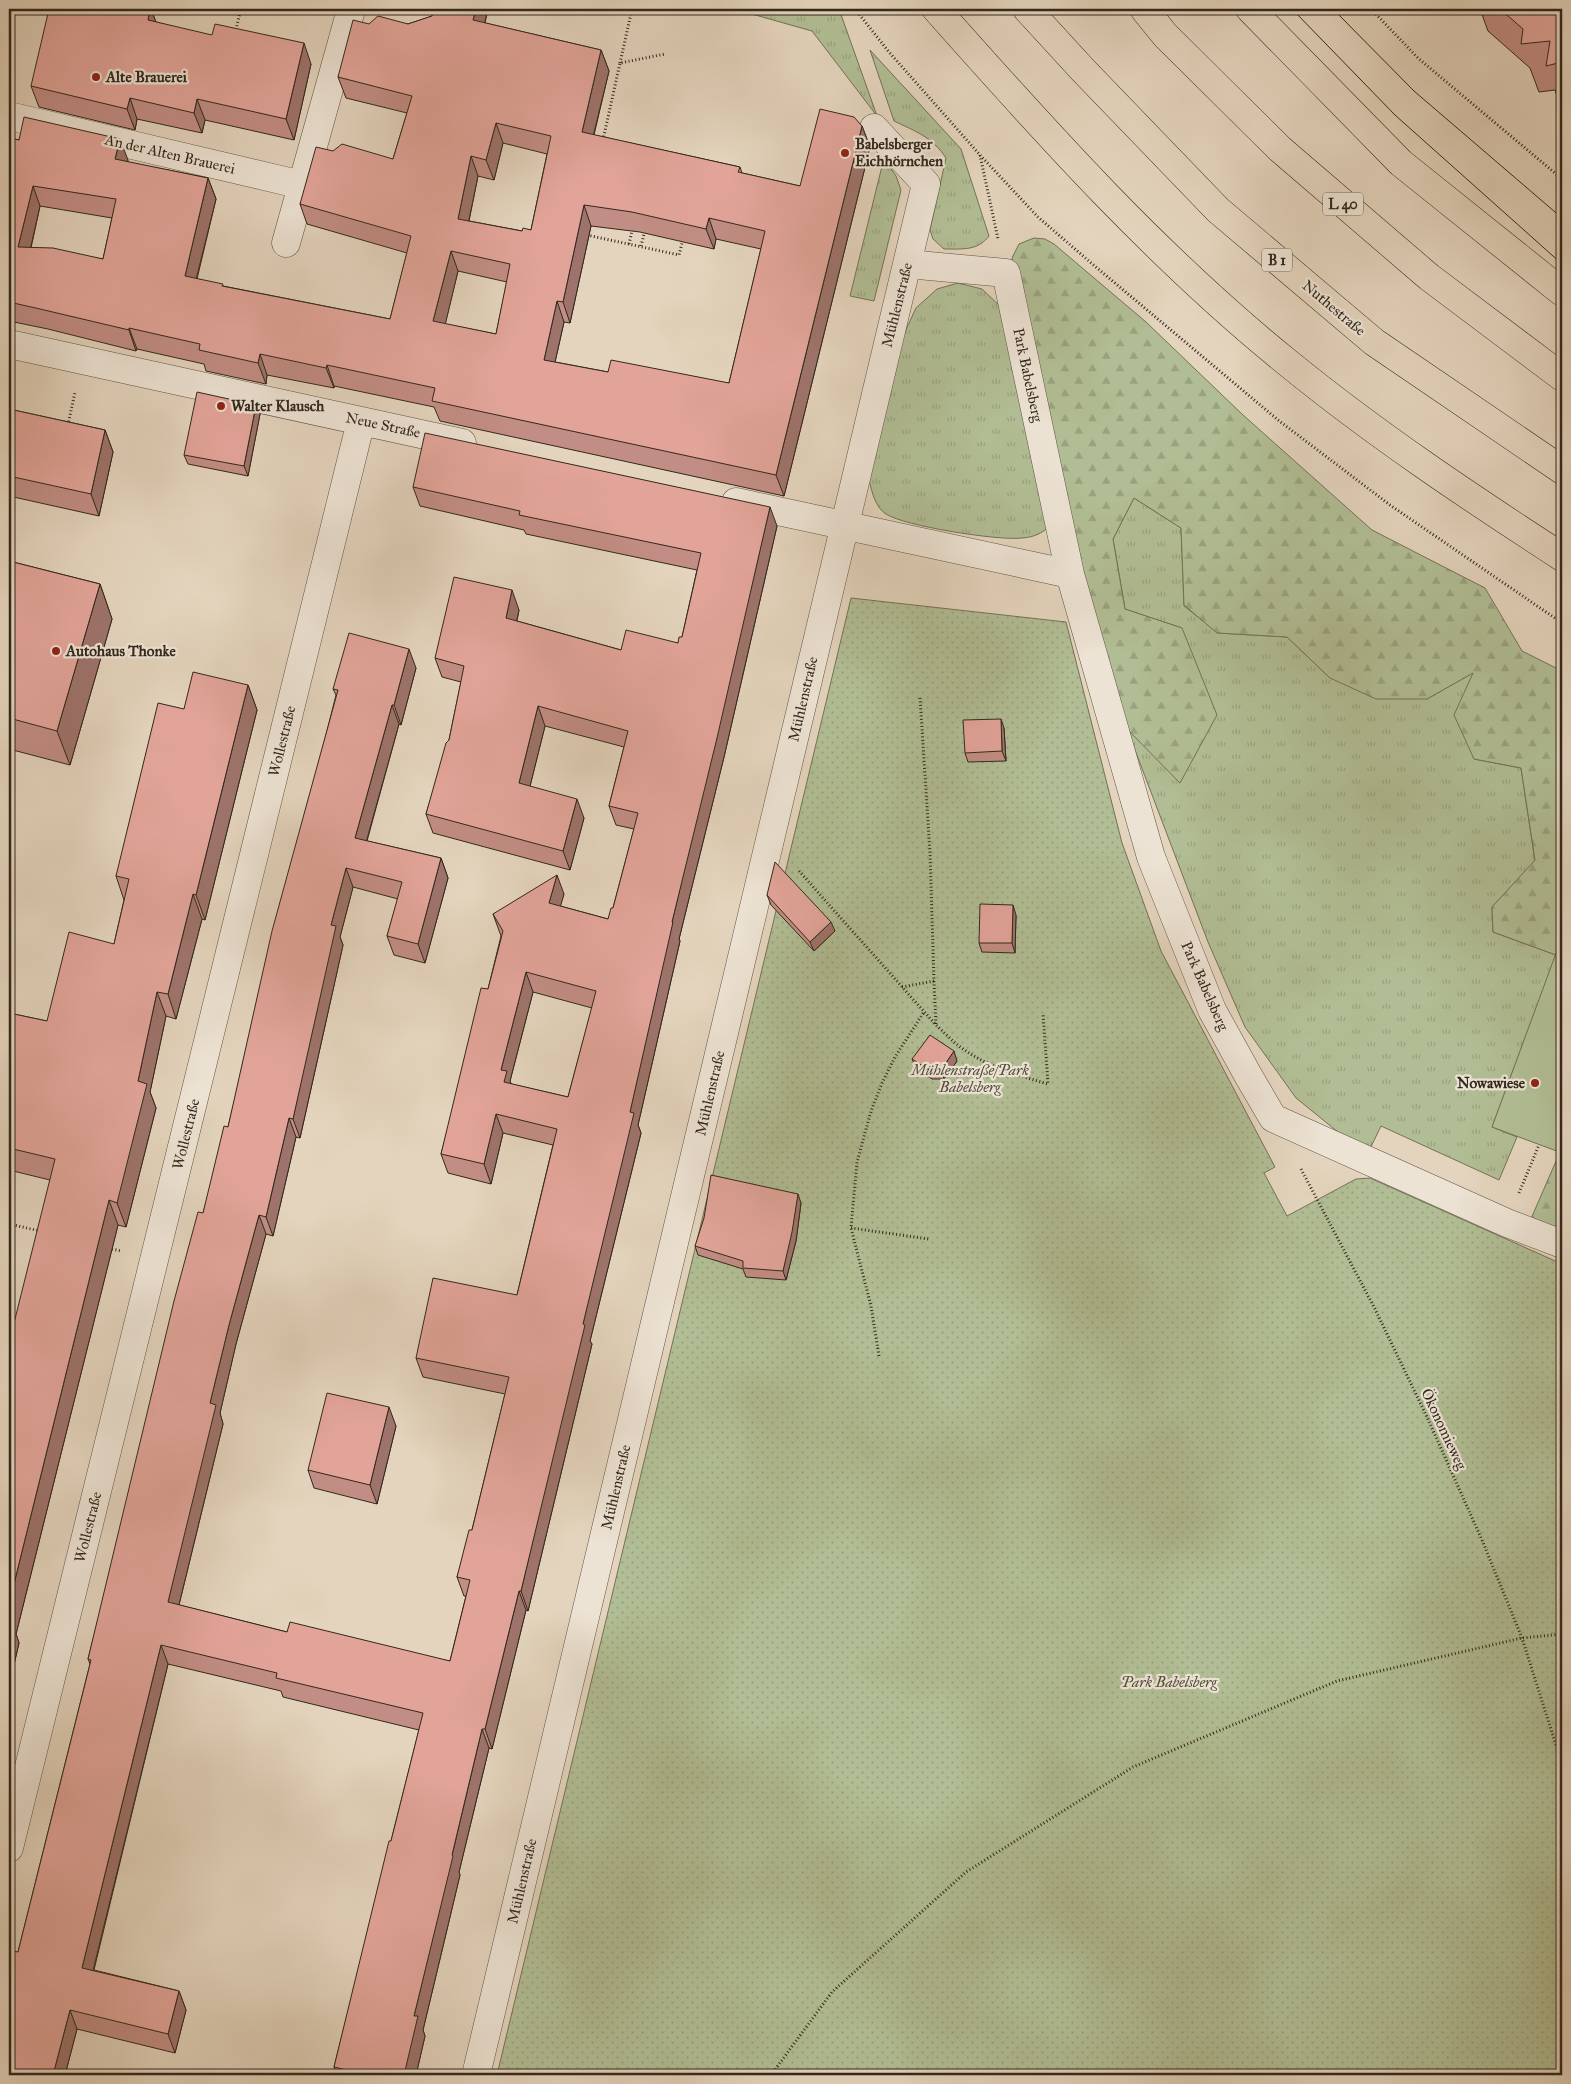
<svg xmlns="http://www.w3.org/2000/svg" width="1571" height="2084" font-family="'IM FELL Great Primer',serif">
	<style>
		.grass { fill: url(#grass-tufts); stroke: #727258 }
		.forest { fill: url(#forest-firs); stroke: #727258 }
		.park { fill: url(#park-dots); stroke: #727258 }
		.pitch { fill: #b1bd94; stroke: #727258 }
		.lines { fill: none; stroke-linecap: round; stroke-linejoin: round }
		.minor-casing { stroke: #5e5345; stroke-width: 29 }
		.highway-casing { stroke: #32281d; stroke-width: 29 }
		.path { stroke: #32281d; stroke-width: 3; stroke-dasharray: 1 2.5; stroke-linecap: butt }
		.minor { stroke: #ede3d4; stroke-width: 28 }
		.highway { stroke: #e4d4bd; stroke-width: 28 }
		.tram { stroke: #32281d; stroke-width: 1 }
		.wall { fill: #c28d84; stroke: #32281d; fill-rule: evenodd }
		.shaded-wall { fill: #9e736b; stroke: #32281d }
		.building { fill: #e2a499; stroke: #32281d; fill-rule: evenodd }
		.poi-dot { fill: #8f2418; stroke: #ede3d4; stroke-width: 2 }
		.labels { text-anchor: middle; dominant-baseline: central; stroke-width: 4.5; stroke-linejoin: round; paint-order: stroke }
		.shield { fill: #ede3d4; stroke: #6a6054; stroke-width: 1 }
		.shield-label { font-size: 14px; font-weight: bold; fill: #32281d }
		.poi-label { font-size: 15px; font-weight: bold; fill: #32281d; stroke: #ede3d4; text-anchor: start }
		.street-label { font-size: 15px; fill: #32281d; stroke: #ede3d4 }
		.park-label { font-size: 15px; font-style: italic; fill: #524d3b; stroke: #ede3d4 }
	</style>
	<defs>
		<pattern id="grass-tufts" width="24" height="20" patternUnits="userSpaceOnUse" patternTransform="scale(1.25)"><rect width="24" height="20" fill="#b1bd94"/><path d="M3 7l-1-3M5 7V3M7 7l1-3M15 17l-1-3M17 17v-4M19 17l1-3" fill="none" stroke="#99a27f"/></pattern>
		<pattern id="forest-firs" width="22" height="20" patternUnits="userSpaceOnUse" patternTransform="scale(1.25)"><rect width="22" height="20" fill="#b1bd94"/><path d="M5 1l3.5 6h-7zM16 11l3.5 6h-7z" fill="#99a27f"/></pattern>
		<pattern id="park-dots" width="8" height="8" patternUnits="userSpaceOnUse" patternTransform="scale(1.25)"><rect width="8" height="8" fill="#b1bd94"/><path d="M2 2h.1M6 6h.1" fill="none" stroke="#99a27f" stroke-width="1.8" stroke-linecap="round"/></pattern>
	</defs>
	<rect width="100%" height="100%" fill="#e4d4bd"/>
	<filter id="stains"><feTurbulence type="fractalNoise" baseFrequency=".004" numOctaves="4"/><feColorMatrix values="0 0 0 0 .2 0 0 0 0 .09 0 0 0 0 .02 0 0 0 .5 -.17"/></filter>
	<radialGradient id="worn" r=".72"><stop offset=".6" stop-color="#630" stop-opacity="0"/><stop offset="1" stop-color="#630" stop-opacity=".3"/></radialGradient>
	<path class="grass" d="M 734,9 L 839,9 L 877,116 L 812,31 Z
		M 870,50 L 961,149 L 989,236 C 978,251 962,249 944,249 L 933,239 L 930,230 L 946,158 C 932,137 917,132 894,121 Z
		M 884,158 L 896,176 L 901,190 L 874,301 L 850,296 Z
		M 958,283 L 982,289 L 1002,308 L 1050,526 C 1041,534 1034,537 1022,538 C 999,541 904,526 886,514 C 875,507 872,492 869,480 L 903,336 L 916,308 L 937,289 Z
		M 1134,498 L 1181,528 L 1184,606 L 1218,633 L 1287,637 L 1330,678 L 1427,699 L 1474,672 L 1474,759 L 1521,768 L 1535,861 L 1492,907 L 1493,932 L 1556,955 L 1492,1127 L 1517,1137 L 1499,1180 L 1381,1126 L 1368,1153 L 1354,1145 L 1296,1098 L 1245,1027 L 1208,942 L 1127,729 L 1182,628 L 1125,609 L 1113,539 Z"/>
	<path class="forest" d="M 1034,238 L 1045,239 L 1054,244 L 1146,322 L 1243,415 L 1372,530 L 1485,588 L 1522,651 L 1562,671 L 1562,937 L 1556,955 L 1493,932 L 1492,907 L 1535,860 L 1521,768 L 1474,759 L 1454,715 L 1473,673 L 1427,699 L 1376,699 L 1330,678 L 1287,637 L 1217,633 L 1184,605 L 1181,528 L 1134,498 L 1113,539 L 1125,609 L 1182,628 L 1217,715 L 1180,783 L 1127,729 L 1075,543 L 1012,258 L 1019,244 Z
		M 1560,1152 L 1562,1153 L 1562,1233 L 1530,1221 Z"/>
	<path class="park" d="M 851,598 L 1066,622 L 1122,843 L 1161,951 L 1275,1167 L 1264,1173 L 1287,1216 L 1356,1179 L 1370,1178 L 1562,1264 L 1562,2075 L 497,2075 Z"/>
	<path class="pitch" d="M 1562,937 L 1562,1153 L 1492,1127 Z"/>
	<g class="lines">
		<defs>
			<path id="minor" d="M 9,116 L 302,185
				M 286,243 L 351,10 L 347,9
				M 907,264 L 1006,273 L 1070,574 L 1151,857 L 1212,1010 L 1249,1077 L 1273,1118 L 1507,1223 L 1562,1244
				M 9,344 L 462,443
				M 736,502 L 1070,574
				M 9,1848 L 361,421
				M 476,2075 L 926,184 L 874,128"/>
			<path id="highway" d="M 936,9 C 1046,133 1158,258 1288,363 C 1375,434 1468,496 1562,557
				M 1027,9 L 1083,70 L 1218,210 L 1374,342 L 1562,470
				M 1144,9 L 1165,35 L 1280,149 L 1429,277 L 1562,377
				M 1250,9 L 1401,163 L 1562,292"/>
		</defs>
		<use href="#minor" class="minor-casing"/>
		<use href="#highway" class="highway-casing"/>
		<path class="path" d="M 855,9 L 889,52 L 980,155 L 1038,217 L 1090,262 L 1278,420 L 1390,505 L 1562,623
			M 1371,9 L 1418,58 L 1562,179
			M 235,33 L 241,9
			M 620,63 L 632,9
			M 603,140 L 620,63 L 665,54
			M 980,155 L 998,239
			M 587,235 L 679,255 L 682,243
			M 629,244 L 632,231
			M 641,246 L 644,234
			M 68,425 L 75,392
			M 799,871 L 936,1025 C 944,1032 951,1040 959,1046 C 985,1066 1017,1075 1048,1084 L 1043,1013
			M 934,981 L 936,1025
			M 902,987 L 934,981 L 930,853 L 920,697
			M 1301,1169 L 1374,1307 L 1427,1417 L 1482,1540 L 1522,1638 L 1562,1764
			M 1519,1193 L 1539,1145
			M 9,1224 L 40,1231
			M 851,1228 L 929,1239
			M 112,1249 L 121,1251
			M 879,1356 L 871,1306 L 851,1228 L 857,1162 L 871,1111 L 882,1083 L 895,1057 L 924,1012
			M 771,2075 L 832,1992 L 966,1872 L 1133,1767 L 1337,1681 L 1522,1638 L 1562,1634"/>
		<use href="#minor" class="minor"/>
		<use href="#highway" class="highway"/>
		<path class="tram" d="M 1292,9 L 1395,115 L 1562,264
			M 1333,9 L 1414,91 L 1562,218"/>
	</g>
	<path class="wall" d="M 151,9 L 156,22 L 311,64 L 294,140 L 205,120 L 202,133 L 137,119 L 135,130 L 39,107 L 31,86 Z
		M 434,9 L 488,9 L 485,23 L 601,50 L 609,71 L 594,135 L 740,167 L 742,173 L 800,186 L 862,126 L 870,147 L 784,496 L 440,421 L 434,407 L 334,386 L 334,388 L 267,375 L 266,384 L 206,371 L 204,364 L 137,349 L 136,351 L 48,329 L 9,321 L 9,138 L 128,160 L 127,162 L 208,178 L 216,199 L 197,279 L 223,286 L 390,319 L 407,253 L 307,224 L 300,204 L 333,151 L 393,159 L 407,113 L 346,98 L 338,77 L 369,24 L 408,24 L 432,16 ZM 503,143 L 547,154 L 531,230 L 522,231 L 469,221 L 478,176 L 494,180 ZM 40,206 L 112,218 L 103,259 L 31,248 ZM 591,226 L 640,232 L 714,249 L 716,239 L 761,249 L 729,383 L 608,372 L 555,362 L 564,322 L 570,323 ZM 458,271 L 507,282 L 496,334 L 445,324 Z
		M 1480,9 L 1562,9 L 1562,111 L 1555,90 L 1539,92 L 1530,68 L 1488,31 Z
		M 256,405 L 260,414 L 248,476 L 188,464 L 184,455 Z
		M 9,409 L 105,430 L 113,452 L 99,516 L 9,496 Z
		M 413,487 L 777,526 L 724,757 L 679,939 L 680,941 L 638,1125 L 641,1133 L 590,1341 L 592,1344 L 528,1611 L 526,1610 L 492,1749 L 489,1748 L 459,1872 L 460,1875 L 423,2030 L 425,2036 L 416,2075 L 337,2075 L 334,2067 L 419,1730 L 283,1697 L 281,1691 L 168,1664 L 94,1970 L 179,1991 L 186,2010 L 175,2053 L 77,2029 L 65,2075 L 9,2075 L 18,1952 L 90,1664 L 88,1659 L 203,1213 L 228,1127 L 336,695 L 333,689 L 416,668 L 401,725 L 399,724 L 367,841 L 441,858 L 448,878 L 425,963 L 394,955 L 387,936 L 398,899 L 353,887 L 340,937 L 343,945 L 300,1138 L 296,1137 L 273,1236 L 266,1234 L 236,1344 L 220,1413 L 223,1424 L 179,1605 L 287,1632 L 450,1661 L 466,1596 L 464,1596 L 457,1577 L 472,1530 L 505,1394 L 423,1377 L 416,1358 L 517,1295 L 553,1145 L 503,1133 L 491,1184 L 448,1173 L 441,1154 L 488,989 L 501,936 L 493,914 L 564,894 L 560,906 L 608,919 L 613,908 L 634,829 L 616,825 L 609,806 L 624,747 L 545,726 L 530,786 L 584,818 L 570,870 L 433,833 L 426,814 L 449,740 L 461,682 L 442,677 L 435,658 L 519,610 L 517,621 L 621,650 L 678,643 L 682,637 L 697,570 L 526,534 L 524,530 L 420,506 ZM 533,992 L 592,1008 L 568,1097 L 511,1084 L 510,1081 Z
		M 9,561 L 100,584 L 112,619 L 70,765 L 9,749 Z
		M 248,685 L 257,710 L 205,920 L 202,919 L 176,1019 L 166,1016 L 150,1092 L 156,1108 L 126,1227 L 118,1225 L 16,1634 L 19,1643 L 9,1686 L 50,1180 L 9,1170 L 9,1013 L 47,1021 L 114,944 L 124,900 L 116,876 L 184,709 Z
		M 1004,728 L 1006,761 L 968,762 L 965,753 Z
		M 767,895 L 835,931 L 814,951 L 771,905 Z
		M 1016,915 L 1015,953 L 982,952 L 979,943 Z
		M 912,1059 L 957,1061 L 944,1079 L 932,1079 L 916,1068 Z
		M 801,1203 L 796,1241 L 786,1280 L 746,1277 L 743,1269 L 698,1255 L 695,1246 Z
		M 396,1426 L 377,1504 L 314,1488 L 308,1470 Z"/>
	<path class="shaded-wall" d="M 150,9 L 151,9 L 158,28 L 148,20 Z
		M 476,9 L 488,9 L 480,41 L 473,20 Z
		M 304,43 L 311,64 L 294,140 L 286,119 Z
		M 601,50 L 609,71 L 589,153 L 582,132 Z
		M 130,98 L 137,119 L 135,130 L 127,109 Z
		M 197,99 L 205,120 L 202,133 L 194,113 Z
		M 496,123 L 503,143 L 494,180 L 486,160 Z
		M 862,126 L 870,147 L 784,496 L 776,475 Z
		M 120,139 L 128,160 L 123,180 L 115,159 Z
		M 471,156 L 478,176 L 465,239 L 458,219 Z
		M 208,178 L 216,199 L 192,296 L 185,276 Z
		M 33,186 L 40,206 L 26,268 L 18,247 Z
		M 584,205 L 591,226 L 570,323 L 563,302 Z
		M 709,218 L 716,239 L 714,249 L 706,229 Z
		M 451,251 L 458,271 L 441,342 L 433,321 Z
		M 557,301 L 564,322 L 551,380 L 544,360 Z
		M 129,328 L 137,349 L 136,351 L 129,330 Z
		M 260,354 L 267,375 L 266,384 L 258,363 Z
		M 327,365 L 334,386 L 334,388 L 326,368 Z
		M 256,405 L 260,414 L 248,476 L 244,466 Z
		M 105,430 L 113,452 L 99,516 L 91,494 Z
		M 770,507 L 777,526 L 724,757 L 679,939 L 680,941 L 638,1125 L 641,1133 L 590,1341 L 592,1344 L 528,1611 L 521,1591 L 583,1324 L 672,922 Z
		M 100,584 L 112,619 L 70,765 L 57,731 Z
		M 512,590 L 519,610 L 513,637 L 506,618 Z
		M 409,649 L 416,668 L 401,725 L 394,705 Z
		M 248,685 L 257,710 L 205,920 L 196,895 Z
		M 392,705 L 399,724 L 362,857 L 355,838 Z
		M 538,706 L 545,726 L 526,802 L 519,783 Z
		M 1001,719 L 1004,728 L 1006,761 L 1002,751 Z
		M 577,799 L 584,818 L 570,870 L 563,851 Z
		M 441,858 L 448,878 L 425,963 L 418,944 Z
		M 346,868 L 353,887 L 340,937 L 343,945 L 300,1138 L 293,1119 L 331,925 Z
		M 557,875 L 564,894 L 556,922 L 549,903 Z
		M 193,894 L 202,919 L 176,1019 L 168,994 Z
		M 1013,905 L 1016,915 L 1015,953 L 1012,943 Z
		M 831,922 L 835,931 L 814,951 L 810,942 Z
		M 526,972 L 533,992 L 510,1081 L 514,1090 L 504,1082 L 501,1070 Z
		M 157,992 L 166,1016 L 150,1092 L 156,1108 L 126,1227 L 117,1203 L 138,1081 Z
		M 954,1051 L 957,1061 L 944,1079 L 941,1070 Z
		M 496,1114 L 503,1133 L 491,1184 L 484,1164 Z
		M 289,1118 L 296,1137 L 273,1236 L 266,1217 Z
		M 798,1194 L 801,1203 L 796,1241 L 786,1280 L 783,1271 Z
		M 109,1200 L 118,1225 L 16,1634 L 19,1643 L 9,1686 L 9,1604 Z
		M 259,1215 L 266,1234 L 236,1344 L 220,1413 L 223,1424 L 175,1621 L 168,1602 L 210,1403 L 229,1325 Z
		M 389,1407 L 396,1426 L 377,1504 L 370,1485 Z
		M 519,1591 L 526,1610 L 492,1749 L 485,1729 Z
		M 161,1645 L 168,1664 L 89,1987 L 82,1968 Z
		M 482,1729 L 489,1748 L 459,1872 L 460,1875 L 423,2030 L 425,2036 L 416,2075 L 404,2075 L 414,2016 Z
		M 179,1991 L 186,2010 L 175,2053 L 168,2034 Z
		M 70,2010 L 77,2029 L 65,2075 L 53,2075 Z"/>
	<path class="building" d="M 49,9 L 150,9 L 148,20 L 212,35 L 215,24 L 304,43 L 286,119 L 197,99 L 194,113 L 130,98 L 127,109 L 31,86 Z
		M 434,9 L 476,9 L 473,20 L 601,50 L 582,132 L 740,167 L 738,172 L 800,186 L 820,109 L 854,117 L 862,126 L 776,475 L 432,401 L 435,388 L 327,365 L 326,368 L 260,354 L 258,363 L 199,350 L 200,344 L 129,328 L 129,330 L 40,309 L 9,302 L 9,138 L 19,140 L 24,117 L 120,139 L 115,159 L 208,178 L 185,276 L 223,284 L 222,286 L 390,319 L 411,236 L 300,204 L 316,147 L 333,151 L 342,144 L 393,159 L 412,96 L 338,77 L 353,20 L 369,24 L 378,16 L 408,24 L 432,16 ZM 496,123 L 551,136 L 531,230 L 523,228 L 522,231 L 458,219 L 471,156 L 486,160 ZM 33,186 L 116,199 L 103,259 L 53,248 L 18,247 ZM 584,205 L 632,212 L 706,229 L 709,218 L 765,231 L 729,383 L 611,360 L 608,372 L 544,360 L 557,301 L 563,302 ZM 451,251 L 510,264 L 496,334 L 433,321 Z
		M 1500,9 L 1562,9 L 1562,62 L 1546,66 L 1550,41 L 1521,44 L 1523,29 Z
		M 197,392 L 256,405 L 244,466 L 184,455 Z
		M 9,409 L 105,430 L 91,494 L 9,476 Z
		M 425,433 L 770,507 L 717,738 L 672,922 L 673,922 L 630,1112 L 634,1113 L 583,1324 L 585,1325 L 521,1591 L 519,1591 L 485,1729 L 482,1729 L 452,1855 L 453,1856 L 414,2016 L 418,2016 L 404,2075 L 359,2075 L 359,2073 L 334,2067 L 389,1841 L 391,1841 L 423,1713 L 276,1678 L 277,1673 L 161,1645 L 82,1968 L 179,1991 L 168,2034 L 70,2010 L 53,2075 L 9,2075 L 9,1970 L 13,1951 L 18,1952 L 91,1660 L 88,1659 L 174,1301 L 198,1212 L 203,1213 L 224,1126 L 228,1127 L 272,931 L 338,690 L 333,689 L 349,633 L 409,649 L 394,705 L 392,705 L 355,838 L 441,858 L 418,944 L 387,936 L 402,882 L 346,868 L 331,925 L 336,926 L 293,1119 L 289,1118 L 266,1217 L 259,1215 L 229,1325 L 210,1403 L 216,1405 L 168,1602 L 287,1632 L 290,1622 L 450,1661 L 470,1580 L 457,1577 L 469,1530 L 472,1530 L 509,1377 L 416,1358 L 433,1278 L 517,1295 L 557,1129 L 496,1114 L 484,1164 L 441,1154 L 481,988 L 488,989 L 503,931 L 493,914 L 557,875 L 549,903 L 608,919 L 611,908 L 613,908 L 638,813 L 609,806 L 628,731 L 538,706 L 519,783 L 577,799 L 563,851 L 426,814 L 446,743 L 449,740 L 464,666 L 435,658 L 454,577 L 512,590 L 506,618 L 621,650 L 626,630 L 678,643 L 679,637 L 682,637 L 701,553 L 519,515 L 520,511 L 413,487 ZM 526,972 L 596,991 L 568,1097 L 504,1082 L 507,1071 L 501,1070 Z
		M 9,561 L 100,584 L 57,731 L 9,718 Z
		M 193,672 L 248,685 L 196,895 L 193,894 L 168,994 L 157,992 L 138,1081 L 147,1084 L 117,1203 L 109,1200 L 9,1604 L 9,1343 L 55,1159 L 9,1148 L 9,1013 L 47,1021 L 69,932 L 114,944 L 129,879 L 116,876 L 158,703 L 184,709 Z
		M 1001,719 L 1002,751 L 965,753 L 963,720 Z
		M 775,862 L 831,922 L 810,942 L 767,895 Z
		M 980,904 L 1013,905 L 1012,943 L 979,943 Z
		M 930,1035 L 954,1051 L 941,1070 L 929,1070 L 912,1059 Z
		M 711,1175 L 798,1194 L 792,1232 L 783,1271 L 743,1268 L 743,1261 L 695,1246 L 704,1218 Z
		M 327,1393 L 389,1407 L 370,1485 L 308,1470 Z"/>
	<g class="poi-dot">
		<circle cx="96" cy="77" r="5"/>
		<circle cx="845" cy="153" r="5"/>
		<circle cx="221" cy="406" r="5"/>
		<circle cx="56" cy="651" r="5"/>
		<circle cx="1535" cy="1083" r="5"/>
	</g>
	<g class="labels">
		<g class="shield">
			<rect x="1323" y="192.5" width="40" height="23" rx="4"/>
			<rect x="1262" y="248.5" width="30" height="23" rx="4"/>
		</g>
		<g class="shield-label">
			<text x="1343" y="204">L 40</text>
			<text x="1277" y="260">B 1</text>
		</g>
		<g class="poi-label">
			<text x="106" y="77">Alte Brauerei</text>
			<text x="855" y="144">Babelsberger<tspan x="855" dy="17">Eichhörnchen</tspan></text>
			<text x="231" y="406">Walter Klausch</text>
			<text x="66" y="651">Autohaus Thonke</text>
			<text x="1525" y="1083" text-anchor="end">Nowawiese</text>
		</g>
		<g class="street-label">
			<text transform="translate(170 154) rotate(13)">An der Alten Brauerei</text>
			<text transform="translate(897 305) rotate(-76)">Mühlenstraße</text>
			<text transform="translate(1334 308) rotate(40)">Nuthestraße</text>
			<text transform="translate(1028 375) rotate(78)">Park Babelsberg</text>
			<text transform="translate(383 425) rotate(12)">Neue Straße</text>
			<text transform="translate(803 699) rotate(-77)">Mühlenstraße</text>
			<text transform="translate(282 741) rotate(-76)">Wollestraße</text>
			<text transform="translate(1205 986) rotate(66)">Park Babelsberg</text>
			<text transform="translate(710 1093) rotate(-77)">Mühlenstraße</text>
			<text transform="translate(186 1134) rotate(-76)">Wollestraße</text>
			<text transform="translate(1444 1429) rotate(65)">Ökonomieweg</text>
			<text transform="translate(616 1487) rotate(-77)">Mühlenstraße</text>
			<text transform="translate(88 1527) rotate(-76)">Wollestraße</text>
			<text transform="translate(522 1881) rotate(-77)">Mühlenstraße</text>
		</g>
		<g class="park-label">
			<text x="970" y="1070">Mühlenstraße/Park<tspan x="970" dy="17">Babelsberg</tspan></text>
			<text x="1169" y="1682">Park Babelsberg</text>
		</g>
	</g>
	<rect width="1571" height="2084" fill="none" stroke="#e4d4bd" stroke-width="30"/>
	<rect x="10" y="10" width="1551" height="2064" fill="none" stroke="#32281d" stroke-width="2.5"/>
	<rect x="15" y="15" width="1541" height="2054" fill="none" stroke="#32281d"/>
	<rect width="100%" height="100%" filter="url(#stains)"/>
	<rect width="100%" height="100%" fill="url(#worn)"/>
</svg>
